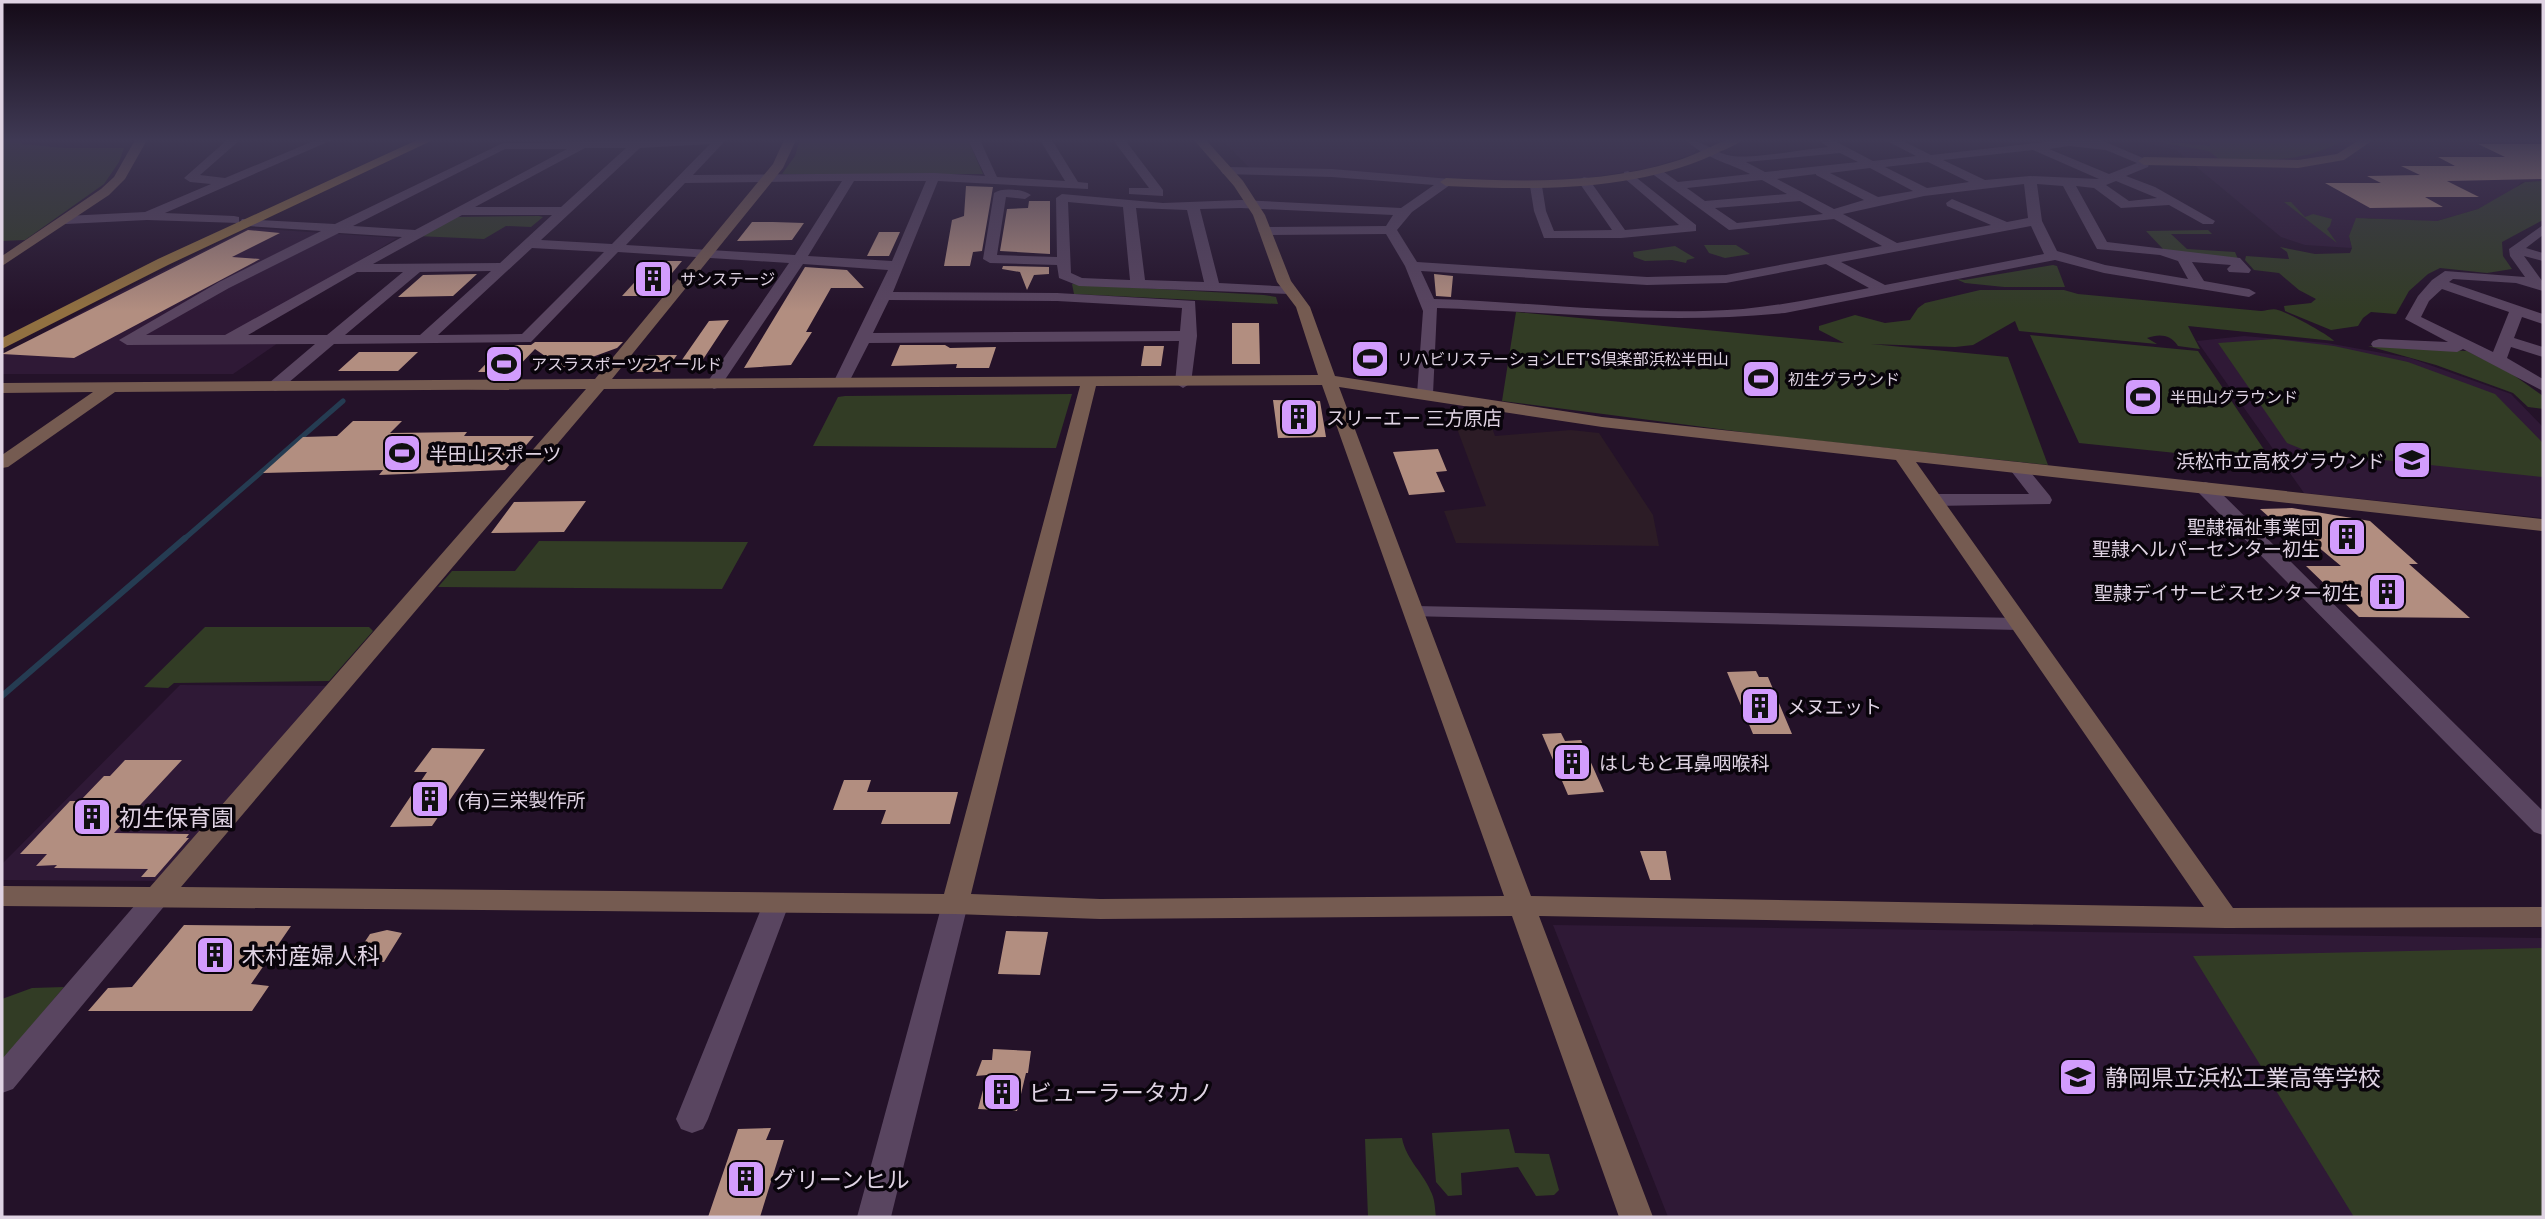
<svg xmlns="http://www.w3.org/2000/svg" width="2545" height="1219" font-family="'Golos Text','Noto Sans JP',sans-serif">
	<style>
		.built { fill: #2f1936 }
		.industrial { fill: #2c1c26 }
		.green { fill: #323c25 }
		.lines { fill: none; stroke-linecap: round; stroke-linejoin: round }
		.stream-far1 { stroke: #253c52; stroke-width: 5 }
		.stream { stroke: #253c52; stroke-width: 6 }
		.building { fill: #b28e80 }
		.street { fill: #594560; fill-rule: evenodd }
		.secondary { fill: #755b51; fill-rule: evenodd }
		.primary { fill: #917041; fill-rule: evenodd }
		.labels { text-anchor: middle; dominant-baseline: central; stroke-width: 7; stroke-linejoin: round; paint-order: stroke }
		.far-poi-label { font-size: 16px; fill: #dfd3e3; stroke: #09040b; text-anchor: start }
		.poi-label { font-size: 19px; fill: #dfd3e3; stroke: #09040b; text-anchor: start }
		.near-poi-label { font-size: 23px; fill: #dfd3e3; stroke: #09040b; text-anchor: start }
	</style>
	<rect width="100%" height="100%" fill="#241229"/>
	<path class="built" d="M 1222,140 L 1687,140 L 1696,150 L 1694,154 L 1650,168 L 1576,180 L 1496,184 L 1250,168 Z
		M 2133,140 L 2543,140 L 2543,181 L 2522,182 L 2509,193 L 2478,209 L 2437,221 L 2402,222 L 2369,218 L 2357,221 L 2349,236 L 2352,248 L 2305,245 L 2281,237 L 2176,150 Z
		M 249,228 L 397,238 L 225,342 L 278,343 L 233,374 L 2,374 L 2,355 L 110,297 Z
		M 2244,336 L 2327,343 L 2410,358 L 2511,394 L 2543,427 L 2543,518 L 2304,493 L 2197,341 Z
		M 180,685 L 332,686 L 158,881 L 2,880 L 2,864 Z
		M 1553,925 L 2543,938 L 2543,1217 L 1668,1217 Z"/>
	<path class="industrial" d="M 1491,425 L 1495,436 L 1571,430 L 1599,433 L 1653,515 L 1659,546 L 1456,543 L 1444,511 L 1486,506 L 1456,426 Z"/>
	<path class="green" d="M 2,140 L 19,140 L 22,144 L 64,148 L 124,148 L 119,162 L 104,184 L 25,240 L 2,241 Z
		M 800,140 L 968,140 L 983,174 L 782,174 L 795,156 Z
		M 2148,140 L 2210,146 L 2210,140 L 2343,140 C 2307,163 2262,160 2220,160 L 2209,151 Z
		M 2543,181 L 2543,220 L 2502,242 L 2503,256 L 2512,269 L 2487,273 L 2440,268 L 2428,274 L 2409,291 L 2396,314 L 2371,312 L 2363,318 L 2358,326 L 2331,330 L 2285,311 L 2284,306 L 2311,303 L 2316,299 L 2299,290 L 2279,273 L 2254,270 L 2245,260 L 2246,256 L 2289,259 L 2287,252 L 2280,247 L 2315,254 L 2350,253 L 2352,248 L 2349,236 L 2356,218 L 2437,221 L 2478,209 L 2525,182 Z
		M 2284,202 L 2291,202 L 2305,217 L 2313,214 L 2332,219 L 2330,226 L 2327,229 L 2337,243 Z
		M 539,216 L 543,217 L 531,227 L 506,226 L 484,239 L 417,236 L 456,217 Z
		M 2208,230 L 2212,234 L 2171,234 L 2187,249 L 2235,252 L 2238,259 L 2184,255 L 2163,249 L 2146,231 Z
		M 1704,245 L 1736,245 L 1750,254 L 1725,258 L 1709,253 Z
		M 1675,246 L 1695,258 L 1687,260 L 1686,263 L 1672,260 L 1645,261 L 1634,257 L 1633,252 Z
		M 2053,265 L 2057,266 L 2065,287 L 2004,287 L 1965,283 L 1956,279 L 1964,280 Z
		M 1072,284 L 1264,295 L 1276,297 L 1278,304 L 1074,294 Z
		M 1980,290 L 2064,290 L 2078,294 L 2261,311 C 2266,311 2273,308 2278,310 C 2285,311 2331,336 2334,341 L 2188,326 L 2200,349 L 2178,346 C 2170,334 2159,334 2147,338 L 2157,344 L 2019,331 L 2015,321 L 1973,345 L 1955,347 L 1871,344 L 2008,357 L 2048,465 L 1773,436 L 1502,401 L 1516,312 L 1844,343 L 1819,330 L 1819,326 L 1855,315 L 1885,323 L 1910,320 L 1918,308 L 1925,303 Z
		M 2030,335 L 2198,351 L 2273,463 L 2079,443 Z
		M 2275,339 L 2334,346 L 2408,362 L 2495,394 L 2543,443 L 2543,477 L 2309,452 L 2287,443 L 2218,343 Z
		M 2368,346 L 2467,351 L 2512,374 L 2543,396 L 2543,409 L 2528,407 L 2513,393 L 2436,365 Z
		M 1072,394 L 1056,448 L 813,446 L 838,397 L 845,396 Z
		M 539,541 L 748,542 L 722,589 L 438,587 L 452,571 L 515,571 Z
		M 205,627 L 369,627 L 373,631 L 329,681 L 174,683 L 168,688 L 144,687 Z
		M 2543,948 L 2543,1217 L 2354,1217 L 2193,956 Z
		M 64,987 L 2,1061 L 2,999 L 32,988 Z
		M 1509,1129 L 1515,1153 L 1549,1154 L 1559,1190 L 1554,1195 L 1536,1196 L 1518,1167 L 1461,1173 L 1462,1195 L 1448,1196 L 1436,1182 L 1432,1133 Z
		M 1402,1138 C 1406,1160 1424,1173 1432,1194 C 1435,1201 1435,1210 1436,1217 L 1368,1217 L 1365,1139 Z"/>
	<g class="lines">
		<path class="stream-far1" d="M 183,540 L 343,401"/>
		<path class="stream" d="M 2,696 L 185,538"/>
	</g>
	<path class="building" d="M 2478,144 L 2543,144 L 2543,179 L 2447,181 L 2479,197 L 2425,197 L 2443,207 L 2370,208 L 2325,183 L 2381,183 L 2367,176 L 2420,175 L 2401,166 L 2455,166 L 2438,157 L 2505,157 Z
		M 966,186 L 993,187 L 982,251 L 973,252 L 970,266 L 944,266 L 952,220 L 964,216 Z
		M 1029,201 L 1050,201 L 1050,254 L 1000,251 L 1007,209 L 1028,208 Z
		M 752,222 L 773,222 L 804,223 L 792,240 L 737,241 Z
		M 248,230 L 280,233 L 232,257 L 260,259 L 74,358 L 2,354 Z
		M 879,232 L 900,232 L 889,256 L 867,256 Z
		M 654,261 L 682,261 L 653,296 L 622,296 Z
		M 1003,266 L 1049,267 L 1049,274 L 1034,275 L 1027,290 L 1020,272 L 1002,269 Z
		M 805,267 L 847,270 L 864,288 L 831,288 L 806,332 L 812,332 L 791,365 L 744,368 Z
		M 477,274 L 453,296 L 398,297 L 423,275 Z
		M 1434,274 L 1453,276 L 1451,297 L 1436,296 Z
		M 729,320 L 698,367 L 677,367 L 709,321 Z
		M 1232,323 L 1259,323 L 1260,364 L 1232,364 Z
		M 535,342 L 623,342 L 617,348 L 562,368 L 535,349 L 513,372 L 478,372 L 504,345 L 531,345 Z
		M 900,345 L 945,345 L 950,348 L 996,347 L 989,368 L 956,368 L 957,364 L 891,366 Z
		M 1144,346 L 1164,346 L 1161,366 L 1141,366 Z
		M 1380,350 L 1384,367 L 1360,368 L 1356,352 Z
		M 359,352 L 418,352 L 398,371 L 338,371 Z
		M 648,355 L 677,355 L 665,372 L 635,372 Z
		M 1273,400 L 1320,401 L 1326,437 L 1278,438 Z
		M 353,421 L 402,421 L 390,433 L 467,432 L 464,436 L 534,436 L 505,470 L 379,475 L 383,470 L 263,473 L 303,437 L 337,436 Z
		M 1438,449 L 1447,471 L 1436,472 L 1445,492 L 1409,495 L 1393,452 Z
		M 586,501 L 564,532 L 491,533 L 514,502 Z
		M 2292,508 L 2370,521 L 2418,564 L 2409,564 L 2470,618 L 2359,617 L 2306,566 L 2341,566 L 2299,531 L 2286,532 L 2260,509 Z
		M 1756,671 L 1759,677 L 1768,677 L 1792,734 L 1753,734 L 1727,672 Z
		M 1561,733 L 1565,741 L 1581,740 L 1604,792 L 1568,795 L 1542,734 Z
		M 432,748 L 485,749 L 432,826 L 390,827 L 427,772 L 414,772 Z
		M 125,760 L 182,760 L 114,833 L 189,834 L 186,838 L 189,838 L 155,877 L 141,877 L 148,869 L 54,868 L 57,865 L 36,866 L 47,854 L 20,854 L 70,801 L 80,801 L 104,776 L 110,776 Z
		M 844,780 L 871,780 L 867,792 L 958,792 L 950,824 L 881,824 L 886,810 L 833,810 Z
		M 1640,851 L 1666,851 L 1671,880 L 1650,880 Z
		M 184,925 L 291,926 L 251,984 L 269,986 L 252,1011 L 88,1011 L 108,988 L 132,987 Z
		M 387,930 L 402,933 L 384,962 L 352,961 L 370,934 Z
		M 1006,931 L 1048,932 L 1040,975 L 998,974 Z
		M 993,1049 L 1031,1051 L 1028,1073 L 1026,1073 L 1017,1111 L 978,1109 L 987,1075 L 976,1076 L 982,1060 L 992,1060 Z
		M 771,1128 L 766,1140 L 784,1140 L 760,1217 L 708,1217 L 738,1129 Z"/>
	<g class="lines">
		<path class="street" d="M 227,140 L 240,140 L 200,175 L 225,178 L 316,140 L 332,140 L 165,213 L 234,216 L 239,217 L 239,223 L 147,220 L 66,224 L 59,220 L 66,216 L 145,212 L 211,184 L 190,182 L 184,178 Z
			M 726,140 L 693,175 L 934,173 L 985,176 L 968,140 L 980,140 L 997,177 L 1065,181 L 1040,140 L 1052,140 L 1078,182 L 1088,183 L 1088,189 L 938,181 L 893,292 L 1057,293 L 1195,301 L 1197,336 L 1191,383 L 1183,388 L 1175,383 L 1179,341 L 869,343 L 847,386 L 835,386 L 833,383 L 888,270 L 803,264 L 720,387 L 714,389 L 706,384 L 789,263 L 618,252 L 531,342 L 334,344 L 281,389 L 275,391 L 267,386 L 269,383 L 315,344 L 127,345 L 119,340 L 219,282 L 321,231 L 247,226 L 240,222 L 242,219 L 335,224 L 503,143 ZM 710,144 L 612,244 L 541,240 L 640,148 ZM 585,148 L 626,148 L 561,207 L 475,207 ZM 505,149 L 567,149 L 415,230 L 353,226 ZM 842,181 L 795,255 L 626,245 L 685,183 ZM 854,181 L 926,181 L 892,261 L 808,256 ZM 462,215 L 552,215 L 500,263 L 373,264 ZM 339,233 L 402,237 L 225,335 L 146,335 L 229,288 ZM 532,248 L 604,252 L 522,334 L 438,335 ZM 491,271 L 420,335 L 345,335 L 420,272 ZM 357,272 L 403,272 L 327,335 L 248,335 ZM 889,300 L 1057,301 L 1182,308 L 1180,331 L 873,333 Z
			M 1113,140 L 1125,140 L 1163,190 L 1163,196 L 1129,194 L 1129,188 L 1149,188 Z
			M 1686,140 C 1704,140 1715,154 1733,156 C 1755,159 1804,149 1828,147 L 1818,140 L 1833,140 L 1873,161 L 1916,156 L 1885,140 L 1901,140 L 1931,155 L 2063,140 L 2101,140 L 2150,161 L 2148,167 L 2126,176 L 2155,187 L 2215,221 L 2213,224 L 2203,224 L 2169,205 L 2121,208 L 2094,188 L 2076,186 L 2107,242 L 2240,258 L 2251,270 L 2249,273 L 2229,272 L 2227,269 L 2231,265 L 2192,262 L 2204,281 L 2249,289 L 2256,293 L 2249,297 L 2104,273 L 2055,260 L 1785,313 C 1668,325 1553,312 1437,308 L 1433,394 L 1425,399 L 1417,394 L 1423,311 L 1405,266 L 1386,234 L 1265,235 L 1258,231 L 1265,227 L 1386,226 L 1393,215 L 1241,208 L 1200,209 L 1219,283 L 1294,287 L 1296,290 L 1294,293 L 1289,294 L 1079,286 L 1059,278 L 1057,265 L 990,263 L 983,259 L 994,193 C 1002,187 1023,189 1031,195 L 1025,199 L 1006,197 L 997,255 L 1057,257 L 1056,198 L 1062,194 L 1163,203 L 1241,200 L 1401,208 L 1434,185 L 1332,177 L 1223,174 L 1221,171 L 1227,167 L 1332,169 L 1450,179 L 1450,185 L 1412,212 L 1397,230 L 1417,262 L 1647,277 L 1726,275 L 1882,246 L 1834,219 L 1729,230 L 1647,170 L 1657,167 L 1678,182 L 1750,174 C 1729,163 1704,158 1686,140 ZM 2069,146 L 2106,150 L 2137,163 L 2109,174 L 2049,149 ZM 2033,150 L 2099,179 L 2030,176 L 1985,180 L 1943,160 ZM 1840,153 L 1858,162 L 1765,172 L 1746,162 ZM 1928,162 L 1969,182 L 1927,188 L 1885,167 ZM 1870,168 L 1913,191 L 1878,197 L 1830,173 ZM 1816,174 L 1816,175 L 1864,200 L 1834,209 L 1777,179 ZM 1762,180 L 1787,194 L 1705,201 L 1687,188 ZM 2116,181 L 2157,198 L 2129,201 L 2106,185 ZM 2024,184 L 2028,218 L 2007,222 L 1952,199 L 1946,203 L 1947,206 L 1991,225 L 1897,243 L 1843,214 L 1924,196 ZM 2037,184 L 2063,186 L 2097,249 L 2160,255 L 2178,261 L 2188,279 L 2105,265 L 2057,251 L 2042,221 ZM 1800,201 L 1823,214 L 1737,223 L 1715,208 ZM 1068,202 L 1123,207 L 1130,280 L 1082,278 L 1071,273 ZM 1136,208 L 1187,210 L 1204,282 L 1145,280 ZM 2031,226 L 2044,254 L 1885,285 L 1841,262 ZM 1826,264 L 1869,288 C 1827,296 1785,305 1743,309 C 1640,317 1536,302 1434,299 L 1421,271 L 1647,285 L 1726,283 Z
			M 1628,171 L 1696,225 L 1696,231 L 1621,238 L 1544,238 L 1534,211 L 1530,186 L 1536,182 L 1542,186 L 1546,211 L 1554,231 L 1612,230 L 1578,181 L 1584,177 L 1588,178 L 1625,230 L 1679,225 L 1624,178 L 1624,172 Z
			M 2543,225 L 2543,235 L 2526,248 L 2543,253 L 2543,261 L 2524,256 L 2543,282 L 2543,291 L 2516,283 L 2453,279 L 2449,282 L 2543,314 L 2543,324 L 2522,317 L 2514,338 L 2543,347 L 2543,357 L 2511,347 L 2507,358 L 2543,379 L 2543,391 L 2463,349 L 2457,352 L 2373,347 L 2371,344 L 2373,341 L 2379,339 L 2448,342 L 2405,319 L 2418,296 L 2432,280 L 2445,271 L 2525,277 L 2510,256 L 2509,249 ZM 2442,289 L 2509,312 L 2493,352 L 2421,317 L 2429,301 Z
			M 2017,462 L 2023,463 L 2050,496 L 2052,500 L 2050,504 L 1934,506 L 1925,500 L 1934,494 L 2029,494 L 2008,467 Z
			M 2205,482 L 2212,484 L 2543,811 L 2543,835 L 2534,832 L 2198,492 L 2196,488 Z
			M 1415,606 L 2018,618 L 2026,619 L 2029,624 L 2026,629 L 2018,630 L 1408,616 L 1404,612 L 1408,608 Z
			M 157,887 L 166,890 L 170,897 L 166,904 L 13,1089 L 2,1093 L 2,1059 L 148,890 Z
			M 776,894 L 786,897 L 789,904 L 708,1119 L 703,1129 L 692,1133 L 681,1129 L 676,1119 L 763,904 L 766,897 Z
			M 955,894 L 965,897 L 968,904 L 891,1217 L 857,1217 L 942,904 L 945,897 Z"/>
		<path class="secondary" d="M 135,140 L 147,140 L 125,179 L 109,195 L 2,266 L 2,256 L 101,189 L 114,177 Z
			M 784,140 L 796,140 L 783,168 L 612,379 L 1318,375 L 1296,307 L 1277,282 L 1253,215 L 1234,186 L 1194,140 L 1206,140 L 1243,181 L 1265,215 L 1291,281 L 1310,307 L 1335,376 L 1602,417 L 2543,519 L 2543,531 L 1916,462 L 2233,908 L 2543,907 L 2543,927 L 2226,928 L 1539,916 L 1653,1217 L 1619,1217 L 1512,916 L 1100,919 L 955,914 L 2,906 L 2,886 L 150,887 L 586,389 L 115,392 L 8,467 L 2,468 L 2,455 L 93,392 L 2,393 L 2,383 L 595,379 L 773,164 ZM 1322,385 L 1504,896 L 1100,899 L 971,894 L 1096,386 ZM 1080,386 L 944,894 L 181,887 L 604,389 ZM 1339,387 L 1602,427 L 1896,460 L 2204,907 L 1531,896 Z
			M 1726,140 L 1742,140 C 1734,147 1722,150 1713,155 C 1632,192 1534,190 1446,186 L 1440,182 L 1446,178 C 1522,182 1603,184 1676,161 C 1693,156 1709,147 1726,140 Z
			M 2359,140 L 2373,140 L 2344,160 L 2298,168 L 2144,165 L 2138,161 L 2144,157 L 2298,160 L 2337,154 Z"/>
		<path class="primary" d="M 417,140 L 433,140 L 168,265 L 2,349 L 2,338 L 158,259 Z"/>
	</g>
	<linearGradient id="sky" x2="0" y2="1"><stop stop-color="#140a17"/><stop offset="0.45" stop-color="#3f3954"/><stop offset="1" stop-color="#3f3954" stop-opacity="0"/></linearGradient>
	<rect width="2545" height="311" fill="url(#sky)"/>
	<defs>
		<symbol id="building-square" viewBox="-11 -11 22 22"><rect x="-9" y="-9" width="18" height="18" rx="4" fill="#d29cfd" stroke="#09040b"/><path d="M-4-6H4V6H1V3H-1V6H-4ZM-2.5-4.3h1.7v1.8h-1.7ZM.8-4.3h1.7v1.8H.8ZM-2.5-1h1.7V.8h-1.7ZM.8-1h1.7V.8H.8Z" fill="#111"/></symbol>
		<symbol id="stadium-square" viewBox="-11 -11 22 22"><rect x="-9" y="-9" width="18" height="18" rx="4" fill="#d29cfd" stroke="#09040b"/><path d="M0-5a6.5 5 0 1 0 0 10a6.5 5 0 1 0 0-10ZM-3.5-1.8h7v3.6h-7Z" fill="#111"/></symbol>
		<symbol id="school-square" viewBox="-11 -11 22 22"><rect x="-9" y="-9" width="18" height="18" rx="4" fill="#d29cfd" stroke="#09040b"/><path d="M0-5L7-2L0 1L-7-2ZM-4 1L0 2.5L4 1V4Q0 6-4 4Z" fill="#111"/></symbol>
	</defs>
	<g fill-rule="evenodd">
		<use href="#building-square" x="631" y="257" width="44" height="44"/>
		<use href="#stadium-square" x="1348" y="337" width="44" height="44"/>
		<use href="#stadium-square" x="482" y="342" width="44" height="44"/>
		<use href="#stadium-square" x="1739" y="357" width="44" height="44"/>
		<use href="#stadium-square" x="2121" y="375" width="44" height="44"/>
		<use href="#building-square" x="1277" y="395" width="44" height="44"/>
		<use href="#stadium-square" x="380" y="431" width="44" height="44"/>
		<use href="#school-square" x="2390" y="438" width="44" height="44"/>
		<use href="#building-square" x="2325" y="515" width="44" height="44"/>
		<use href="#building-square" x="2365" y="570" width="44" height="44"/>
		<use href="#building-square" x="1738" y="684" width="44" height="44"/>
		<use href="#building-square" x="1550" y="740" width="44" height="44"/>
		<use href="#building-square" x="408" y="777" width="44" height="44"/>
		<use href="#building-square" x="70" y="795" width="44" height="44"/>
		<use href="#building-square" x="193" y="933" width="44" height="44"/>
		<use href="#school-square" x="2056" y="1055" width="44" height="44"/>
		<use href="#building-square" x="980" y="1070" width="44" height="44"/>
		<use href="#building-square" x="724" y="1157" width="44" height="44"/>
	</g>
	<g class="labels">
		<g class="far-poi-label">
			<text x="680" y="279">サンステージ</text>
			<text x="1397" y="359">リハビリステーションLET’S倶楽部浜松半田山</text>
			<text x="531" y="364">アスラスポーツフィールド</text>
			<text x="1788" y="379">初生グラウンド</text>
			<text x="2170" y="397">半田山グラウンド</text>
		</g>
		<g class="poi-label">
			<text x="1326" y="417">スリーエー 三方原店</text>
			<text x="429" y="453">半田山スポーツ</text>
			<text x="2385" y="460" text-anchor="end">浜松市立高校グラウンド</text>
			<text x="2320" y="526" text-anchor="end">聖隷福祉事業団<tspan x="2320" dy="22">聖隷ヘルパーセンター初生</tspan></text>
			<text x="2360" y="592" text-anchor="end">聖隷デイサービスセンター初生</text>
			<text x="1787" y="706">メヌエット</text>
			<text x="1599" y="762">はしもと耳鼻咽喉科</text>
			<text x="457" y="799">(有)三栄製作所</text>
		</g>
		<g class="near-poi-label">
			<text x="119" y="817">初生保育園</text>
			<text x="242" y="955">木村産婦人科</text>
			<text x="2105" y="1077">静岡県立浜松工業高等学校</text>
			<text x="1029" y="1092">ビューラータカノ</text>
			<text x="773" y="1179">グリーンヒル</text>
		</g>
	</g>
	<rect width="2545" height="1219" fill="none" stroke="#dfd3e3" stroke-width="7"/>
</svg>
